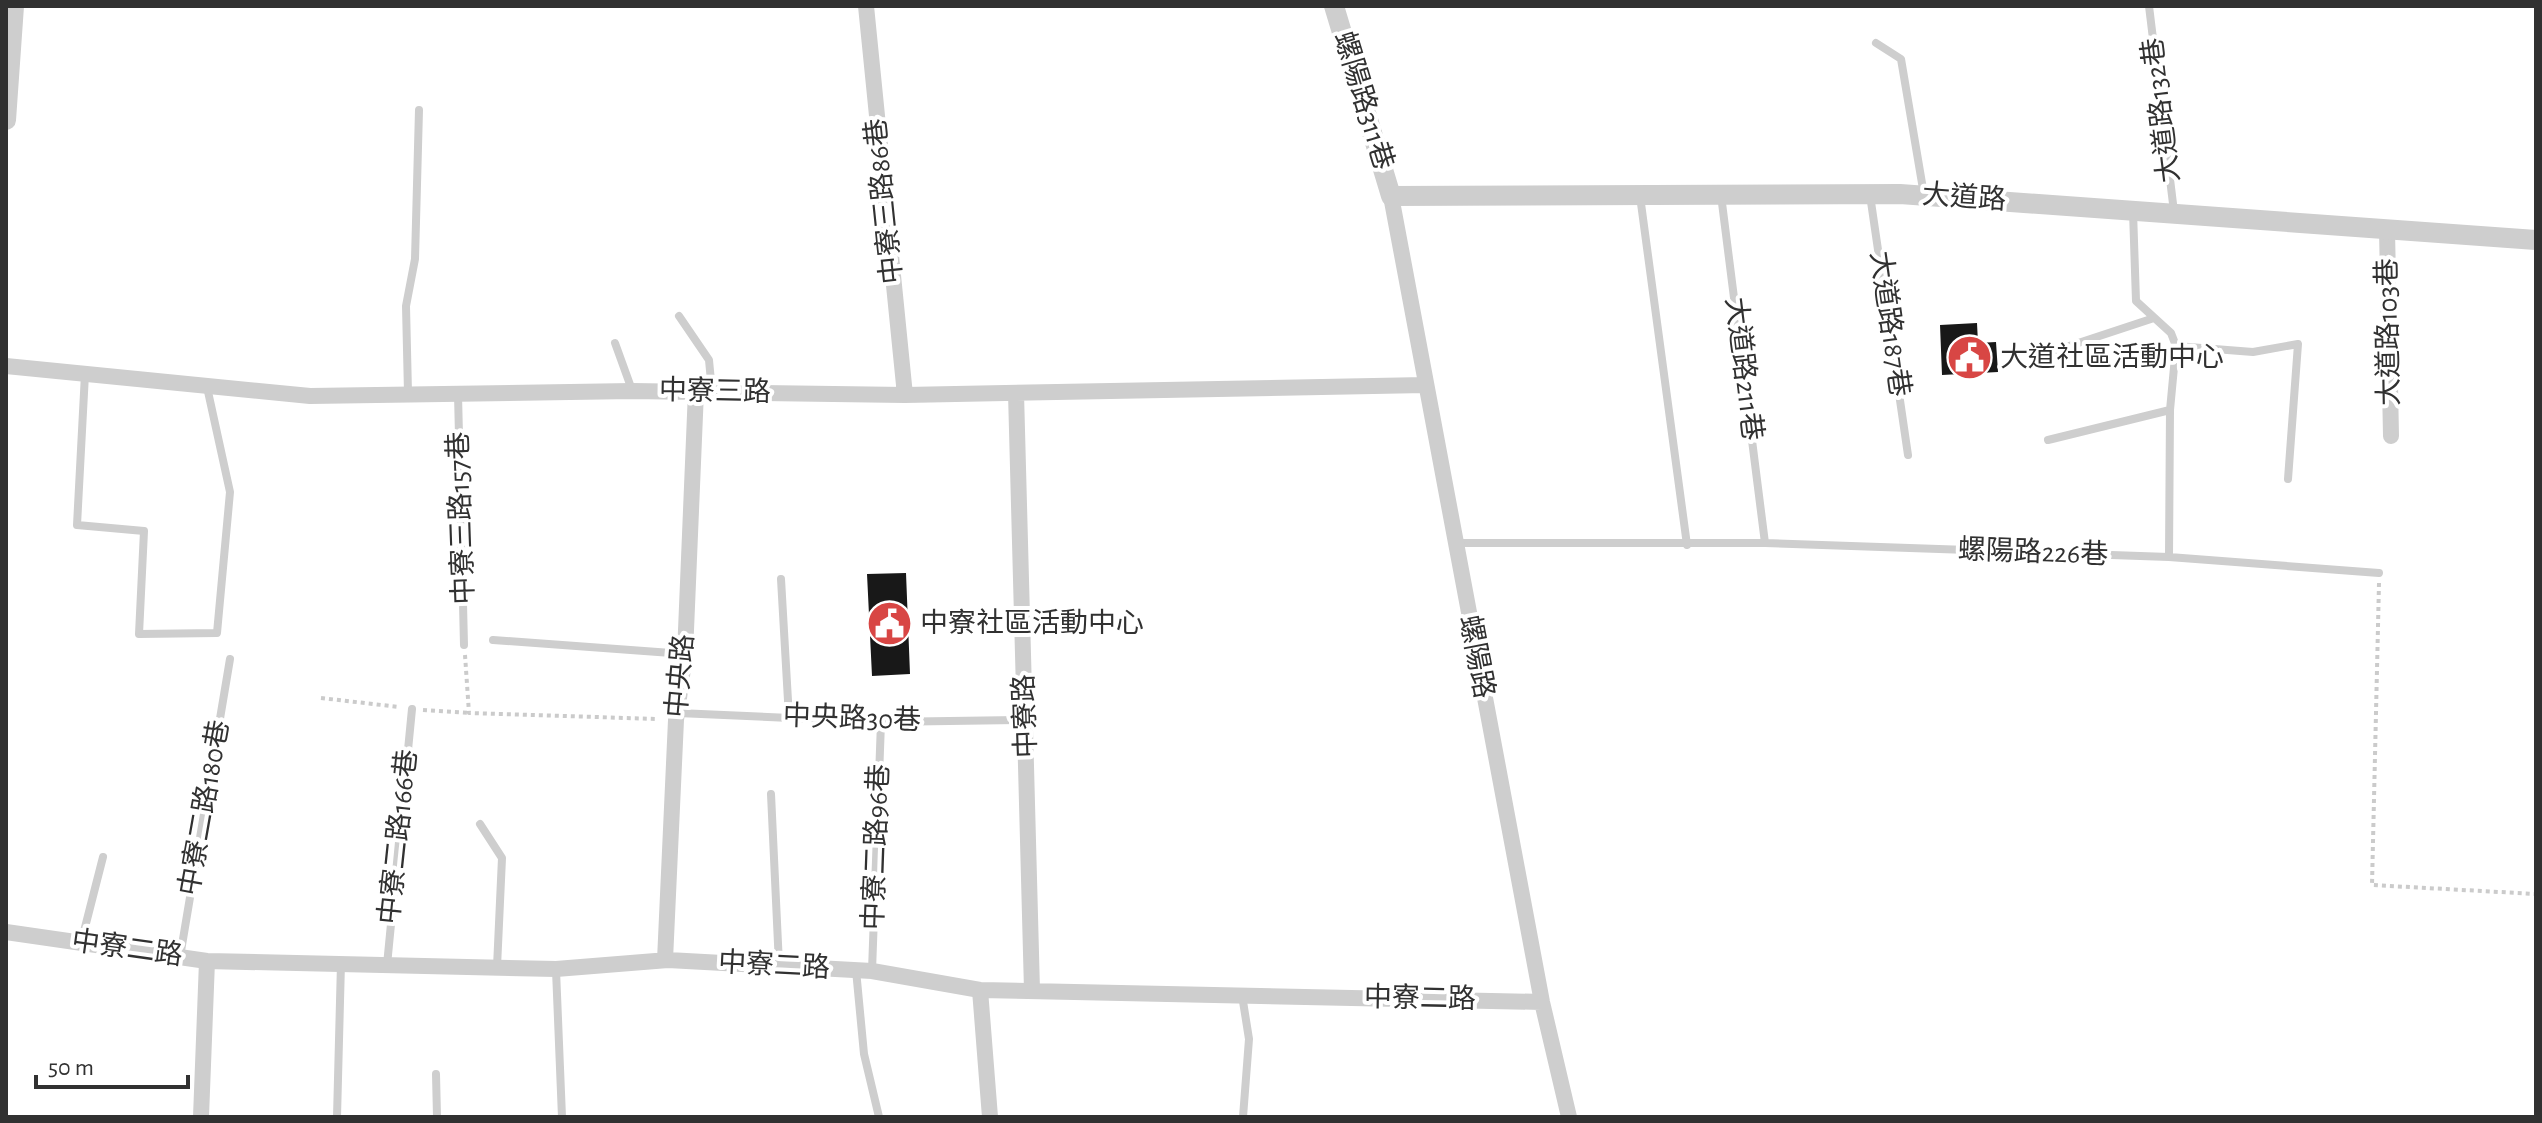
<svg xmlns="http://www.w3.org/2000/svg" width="2542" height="1123" font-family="'Alegreya Sans','Noto Sans TC',sans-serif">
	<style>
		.building { fill: #181818 }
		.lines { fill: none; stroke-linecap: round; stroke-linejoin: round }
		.path { stroke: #cbcbcb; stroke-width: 4; stroke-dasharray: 4 4; stroke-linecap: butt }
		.service { stroke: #cecece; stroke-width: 8 }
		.minor { stroke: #cecece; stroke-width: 16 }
		.tertiary { stroke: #cecece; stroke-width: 20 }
		.labels { text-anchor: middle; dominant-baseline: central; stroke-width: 8; stroke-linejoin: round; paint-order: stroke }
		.street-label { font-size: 28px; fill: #313131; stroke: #fff }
		.poi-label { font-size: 28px; fill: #313131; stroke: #fff; text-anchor: start }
	</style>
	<rect width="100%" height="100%" fill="#fff"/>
	<path class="building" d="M 1977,323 L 1978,343 L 1996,342 L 1998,372 L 1942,375 L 1940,325 Z
		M 906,573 L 910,674 L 872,676 L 867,574 Z"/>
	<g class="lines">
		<path class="path" d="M 2379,583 L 2372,885 L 2536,894
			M 465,655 L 469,713 L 658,719
			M 321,698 L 399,707
			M 423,710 L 469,713"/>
		<path class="service" d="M 2149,6 L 2174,212
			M 1876,43 L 1901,59 L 1924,195
			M 1721,195 L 1765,543
			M 1870,195 L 1908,455
			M 1640,196 L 1687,545
			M 2133,211 L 2136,301 L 2171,333 L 2176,346 L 2170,410 L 2169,557
			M 679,316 L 709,360 L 712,392
			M 615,343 L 632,390
			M 2176,346 L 2253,352 L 2298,344 L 2288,479
			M 2048,353 L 2154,318
			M 85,374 L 77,525 L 144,531 L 139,634 L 217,633 L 230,492 L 207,387
			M 408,393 L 406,306 L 415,259 L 419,110
			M 458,394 L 464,645
			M 2048,440 L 2170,410
			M 1456,543 L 1765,543 L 2169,557 L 2379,573
			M 781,579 L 789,718
			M 493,640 L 685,654
			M 678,713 L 881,722 L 1025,720
			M 771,794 L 779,965
			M 480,824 L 502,858 L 497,967
			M 81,943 L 103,857
			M 180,957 L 230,659
			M 387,965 L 412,709
			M 556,970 L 562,1117
			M 856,970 L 864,1054 L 879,1117
			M 872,971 L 881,722
			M 1242,995 L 1249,1039 L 1243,1117
			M 436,1074 L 437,1117
			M 337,1117 L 341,963"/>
		<path class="minor" d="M 866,6 L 905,395
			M 1391,196 L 1542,1002 L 1569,1117
			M 2387,229 L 2391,436
			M 6,366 L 310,396 L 632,391 L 905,395 L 1425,385
			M 1016,393 L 1032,990
			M 6,932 L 207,961 L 556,969 L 668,960 L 872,971 L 980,990 L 1542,1002
			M 665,960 L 676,720 L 685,654 L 696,391
			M 980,990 L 990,1117
			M 201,1117 L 207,961"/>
		<path class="tertiary" d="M 1334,6 L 1391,196 L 1900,194 L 2536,240
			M 6,120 L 14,6"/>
	</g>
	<defs>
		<symbol id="civic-disc" viewBox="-11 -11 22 22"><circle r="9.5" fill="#d84644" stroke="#fff"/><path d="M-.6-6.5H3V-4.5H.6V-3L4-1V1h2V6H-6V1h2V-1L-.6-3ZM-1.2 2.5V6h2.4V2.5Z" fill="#fff"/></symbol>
	</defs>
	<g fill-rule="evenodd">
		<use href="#civic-disc" x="1944" y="332" width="51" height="51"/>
		<use href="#civic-disc" x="864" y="598" width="51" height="51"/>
	</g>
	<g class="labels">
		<g class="street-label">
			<text transform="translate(1363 101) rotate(73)">螺陽路311巷</text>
			<text transform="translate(2162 110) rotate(-97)">大道路132巷</text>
			<text transform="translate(1964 198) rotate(4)">大道路</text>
			<text transform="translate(885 201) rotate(-96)">中寮三路86巷</text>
			<text transform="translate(1889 324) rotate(82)">大道路187巷</text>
			<text transform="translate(2389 332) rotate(-91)">大道路103巷</text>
			<text transform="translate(1743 369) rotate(83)">大道路211巷</text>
			<text transform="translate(715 392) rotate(1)">中寮三路</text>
			<text transform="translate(462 518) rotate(-92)">中寮三路157巷</text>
			<text transform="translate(2033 553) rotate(2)">螺陽路226巷</text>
			<text transform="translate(1476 657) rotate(79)">螺陽路</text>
			<text transform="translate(681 676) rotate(-85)">中央路</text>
			<text transform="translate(1026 716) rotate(-92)">中寮路</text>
			<text transform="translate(852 719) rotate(2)">中央路30巷</text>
			<text transform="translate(205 808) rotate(-80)">中寮二路180巷</text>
			<text transform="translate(399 837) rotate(-84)">中寮二路166巷</text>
			<text transform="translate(877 847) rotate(-88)">中寮二路96巷</text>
			<text transform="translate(127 949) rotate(8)">中寮二路</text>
			<text transform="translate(774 966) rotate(3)">中寮二路</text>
			<text transform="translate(1420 999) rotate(1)">中寮二路</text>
		</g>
		<g class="poi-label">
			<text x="2000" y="358">大道社區活動中心</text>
			<text x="920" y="624">中寮社區活動中心</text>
		</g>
	</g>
	<rect width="2542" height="1123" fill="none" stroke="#313131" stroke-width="16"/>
	<path d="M36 1075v12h152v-12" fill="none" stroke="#313131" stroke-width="4"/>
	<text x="48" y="1075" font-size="24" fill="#313131" stroke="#ffffff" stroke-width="6" paint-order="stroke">50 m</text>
</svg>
